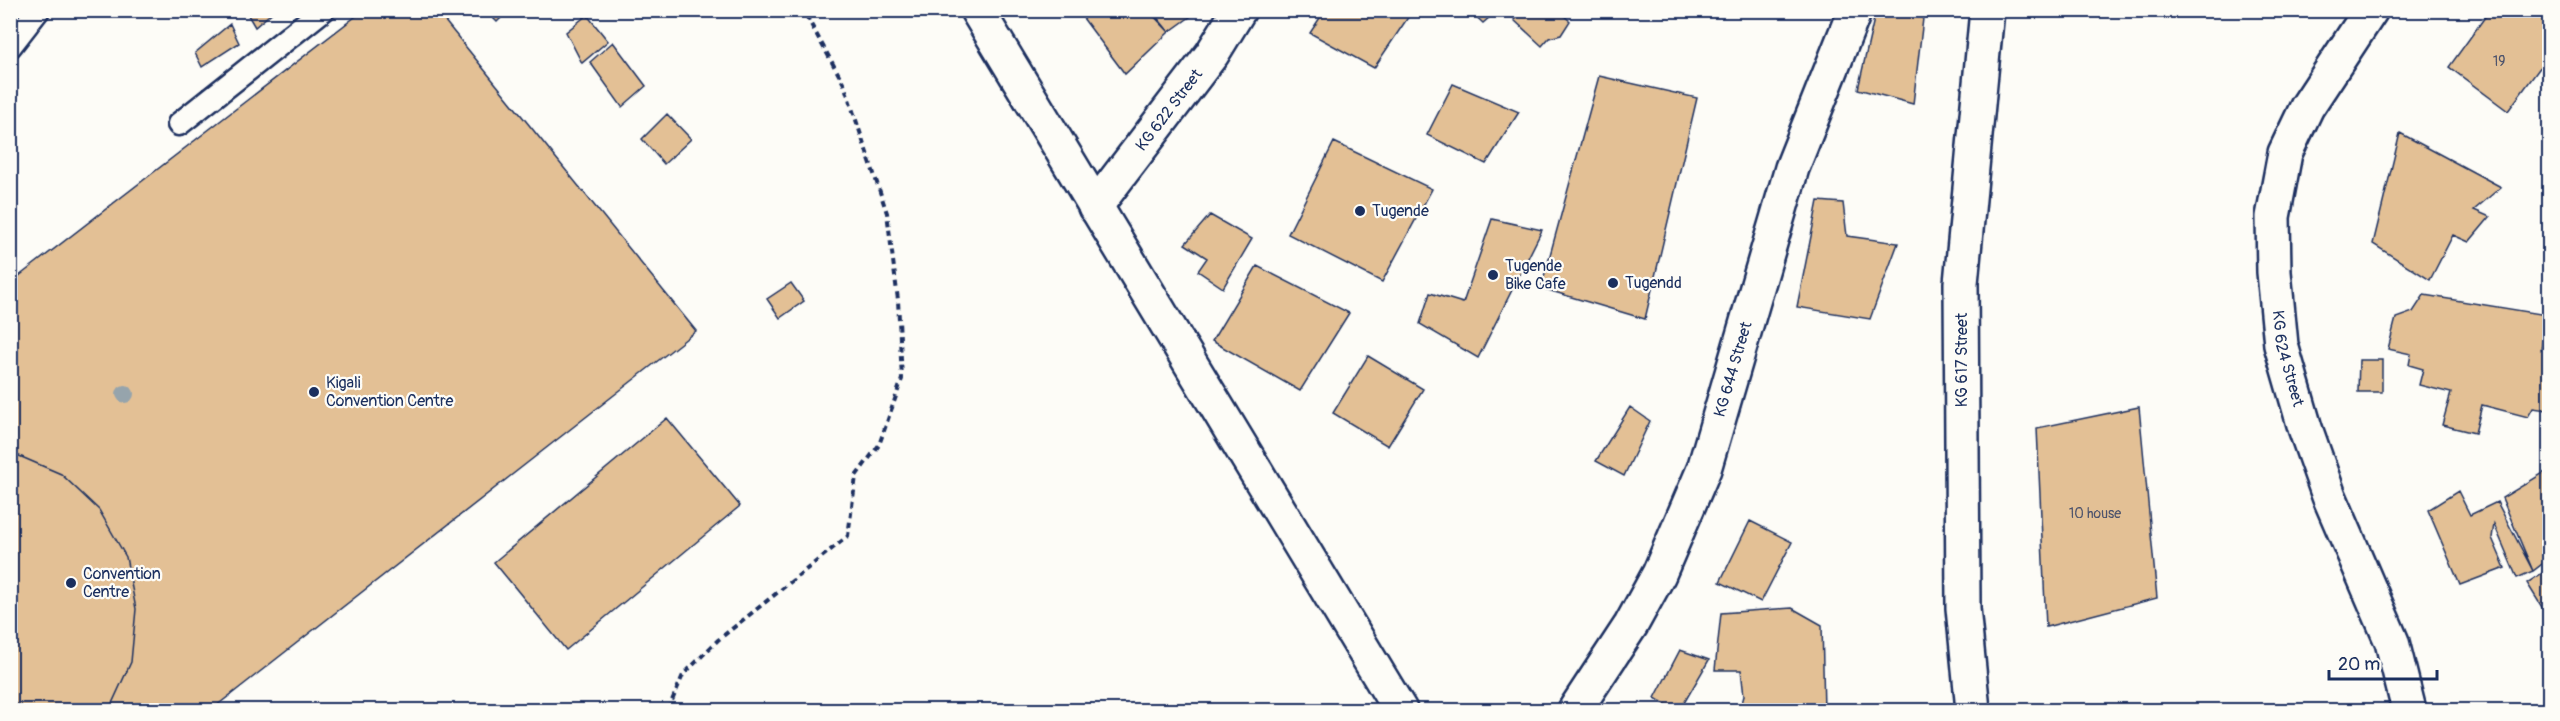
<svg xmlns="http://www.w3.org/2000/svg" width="2560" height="721" font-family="Pangolin,sans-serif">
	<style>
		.building { fill: #e3c095; stroke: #1b2f5e; stroke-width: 1.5 }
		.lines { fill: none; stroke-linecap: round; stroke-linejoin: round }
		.service-casing { stroke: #1b2f5e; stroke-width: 27 }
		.minor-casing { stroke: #1b2f5e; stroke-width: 38 }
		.secondary-casing { stroke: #1b2f5e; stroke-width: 38 }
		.path { stroke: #1b2f5e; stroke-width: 4; stroke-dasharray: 6 4.5; stroke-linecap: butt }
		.service { stroke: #fdfcf7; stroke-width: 22 }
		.minor { stroke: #fdfcf7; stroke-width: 33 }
		.secondary { stroke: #fdfcf7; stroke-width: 33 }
		.tree { fill: #96a4ac }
		.poi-dot { fill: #1b2f5e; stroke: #fdfcf7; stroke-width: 2 }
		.labels { text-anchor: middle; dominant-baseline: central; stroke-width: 4.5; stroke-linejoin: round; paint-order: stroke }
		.number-label { font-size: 14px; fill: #4d536c }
		.street-label { font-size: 16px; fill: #1b2f5e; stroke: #fdfcf7 }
		.poi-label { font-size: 16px; fill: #1b2f5e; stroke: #fdfcf7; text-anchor: start }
	</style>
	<rect width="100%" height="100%" fill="#fdfcf7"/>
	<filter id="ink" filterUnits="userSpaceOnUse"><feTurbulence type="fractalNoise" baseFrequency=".0167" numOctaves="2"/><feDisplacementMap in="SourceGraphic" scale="12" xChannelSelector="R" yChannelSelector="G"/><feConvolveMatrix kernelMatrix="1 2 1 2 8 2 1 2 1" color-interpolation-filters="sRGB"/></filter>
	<g filter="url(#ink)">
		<path class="building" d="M 245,10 L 275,10 L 255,27 Z
			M 364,10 L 436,10 L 696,331 L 211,710 L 109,710 L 131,662 L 136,609 L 126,557 L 99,510 L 61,474 L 10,452 L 10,283 Z
			M 485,10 L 509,10 L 497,22 Z
			M 1077,10 L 1148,10 L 1169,32 L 1125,74 Z
			M 1151,10 L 1192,10 L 1194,14 L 1169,32 Z
			M 1325,10 L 1413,10 L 1374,68 L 1310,33 Z
			M 1469,10 L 1498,10 L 1483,23 Z
			M 1522,10 L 1557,10 L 1570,21 L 1561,35 L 1549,38 L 1542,46 L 1514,20 Z
			M 1876,10 L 1924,10 L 1913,104 L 1858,89 Z
			M 2490,10 L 2550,10 L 2550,54 L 2508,111 L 2449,67 Z
			M 587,15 L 608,41 L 582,63 L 566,32 Z
			M 230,24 L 239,43 L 202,67 L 195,53 Z
			M 613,42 L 646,86 L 622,107 L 590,62 Z
			M 1599,76 L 1697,98 L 1645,319 L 1541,288 Z
			M 1453,84 L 1519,112 L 1486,164 L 1427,135 Z
			M 667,114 L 691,139 L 664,164 L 642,139 Z
			M 2400,133 L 2501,187 L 2474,210 L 2490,217 L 2469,242 L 2453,235 L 2430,280 L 2373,244 Z
			M 1334,142 L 1432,189 L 1382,282 L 1288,234 Z
			M 1818,201 L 1843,203 L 1847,236 L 1898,243 L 1870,319 L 1797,307 Z
			M 1210,215 L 1252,239 L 1223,288 L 1198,271 L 1207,258 L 1185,244 Z
			M 1492,219 L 1542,230 L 1478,358 L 1420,324 L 1430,293 L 1463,303 Z
			M 1257,266 L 1349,313 L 1300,391 L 1212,341 Z
			M 791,283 L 804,301 L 780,318 L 767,299 Z
			M 2424,295 L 2547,315 L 2541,350 L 2550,352 L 2550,394 L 2547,410 L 2533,408 L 2528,417 L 2482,405 L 2475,433 L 2442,425 L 2451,393 L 2419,385 L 2423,369 L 2409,365 L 2411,354 L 2388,349 L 2396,318 L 2413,312 Z
			M 1368,356 L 1423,389 L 1388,446 L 1333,413 Z
			M 2359,360 L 2382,360 L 2382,392 L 2358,392 Z
			M 1630,407 L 1650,421 L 1624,476 L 1596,461 Z
			M 2139,407 L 2157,598 L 2046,627 L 2037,428 Z
			M 667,418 L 740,506 L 566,650 L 494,562 Z
			M 10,452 L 61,474 L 99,510 L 126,557 L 136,609 L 131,662 L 109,710 L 10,710 Z
			M 2550,469 L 2550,558 L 2533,571 L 2502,498 Z
			M 2458,491 L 2470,515 L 2497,502 L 2533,571 L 2517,578 L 2494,524 L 2492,538 L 2505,568 L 2460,585 L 2428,510 Z
			M 1750,521 L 1792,542 L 1761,602 L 1720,582 Z
			M 2550,568 L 2550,617 L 2548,617 L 2527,583 Z
			M 1792,608 L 1822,625 L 1824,710 L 1740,710 L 1744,696 L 1741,670 L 1715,670 L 1721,613 Z
			M 1680,650 L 1709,660 L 1680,710 L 1675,710 L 1655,698 Z"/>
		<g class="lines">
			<defs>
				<path id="service" d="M 10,46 L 38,10
					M 179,124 L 323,10"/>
				<g id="minor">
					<path id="s1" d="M 2371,10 L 2307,107 L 2285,153 L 2273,217 L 2274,272 L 2281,345 L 2305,428 L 2329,496 L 2392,642 L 2409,710"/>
					<path id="s2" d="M 1095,207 L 1212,54 L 1239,10"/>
					<path d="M 1973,710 L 1963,608 L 1961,283 L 1987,10"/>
				</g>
				<g id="secondary">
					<path d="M 977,10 L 1400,710"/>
					<path id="s3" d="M 1575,710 L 1631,625 L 1659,574 L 1704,469 L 1792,168 L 1855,10"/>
				</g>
			</defs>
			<use href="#service" class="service-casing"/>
			<use href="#minor" class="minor-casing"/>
			<use href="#secondary" class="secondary-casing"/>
			<path class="path" d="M 668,710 L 683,675 L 718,640 L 848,536 L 856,476 L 879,445 L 902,379 L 898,300 L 887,213 L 844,84 L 803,10"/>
			<use href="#service" class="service"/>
			<use href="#minor" class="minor"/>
			<use href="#secondary" class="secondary"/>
		</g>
		<circle class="tree" cx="125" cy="394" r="9"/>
	</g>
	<g class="poi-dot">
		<circle cx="1360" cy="211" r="6"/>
		<circle cx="1493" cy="275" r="6"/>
		<circle cx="1613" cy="283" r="6"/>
		<circle cx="314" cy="392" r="6"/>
		<circle cx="71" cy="583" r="6"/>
	</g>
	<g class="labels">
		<g class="number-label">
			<text x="2499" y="61">19</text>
			<text x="2095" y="513">10 house</text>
		</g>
		<g class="street-label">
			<text stroke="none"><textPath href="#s2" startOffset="122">KG 622 Street</textPath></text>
			<text stroke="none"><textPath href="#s1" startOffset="375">KG 624 Street</textPath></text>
			<text transform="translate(1962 360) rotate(-90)">KG 617 Street</text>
			<text stroke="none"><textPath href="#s3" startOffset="378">KG 644 Street</textPath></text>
		</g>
		<g class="poi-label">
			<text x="1372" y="211">Tugende</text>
			<text x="1505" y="266">Tugende<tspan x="1505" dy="18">Bike Cafe</tspan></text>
			<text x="1625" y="283">Tugendd</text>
			<text x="326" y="383">Kigali<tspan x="326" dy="18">Convention Centre</tspan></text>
			<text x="83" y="574">Convention<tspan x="83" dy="18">Centre</tspan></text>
		</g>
	</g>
	<rect width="2560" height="721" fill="none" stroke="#fdfcf7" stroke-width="36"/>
	<rect x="18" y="18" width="2524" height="685" fill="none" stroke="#1b2f5e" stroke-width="2" filter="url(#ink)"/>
	<path d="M2329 670v9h108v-9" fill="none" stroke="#1b2f5e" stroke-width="3"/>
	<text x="2338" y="670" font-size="18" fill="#1b2f5e" stroke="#fdfcf7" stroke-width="4.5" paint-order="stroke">20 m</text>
</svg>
